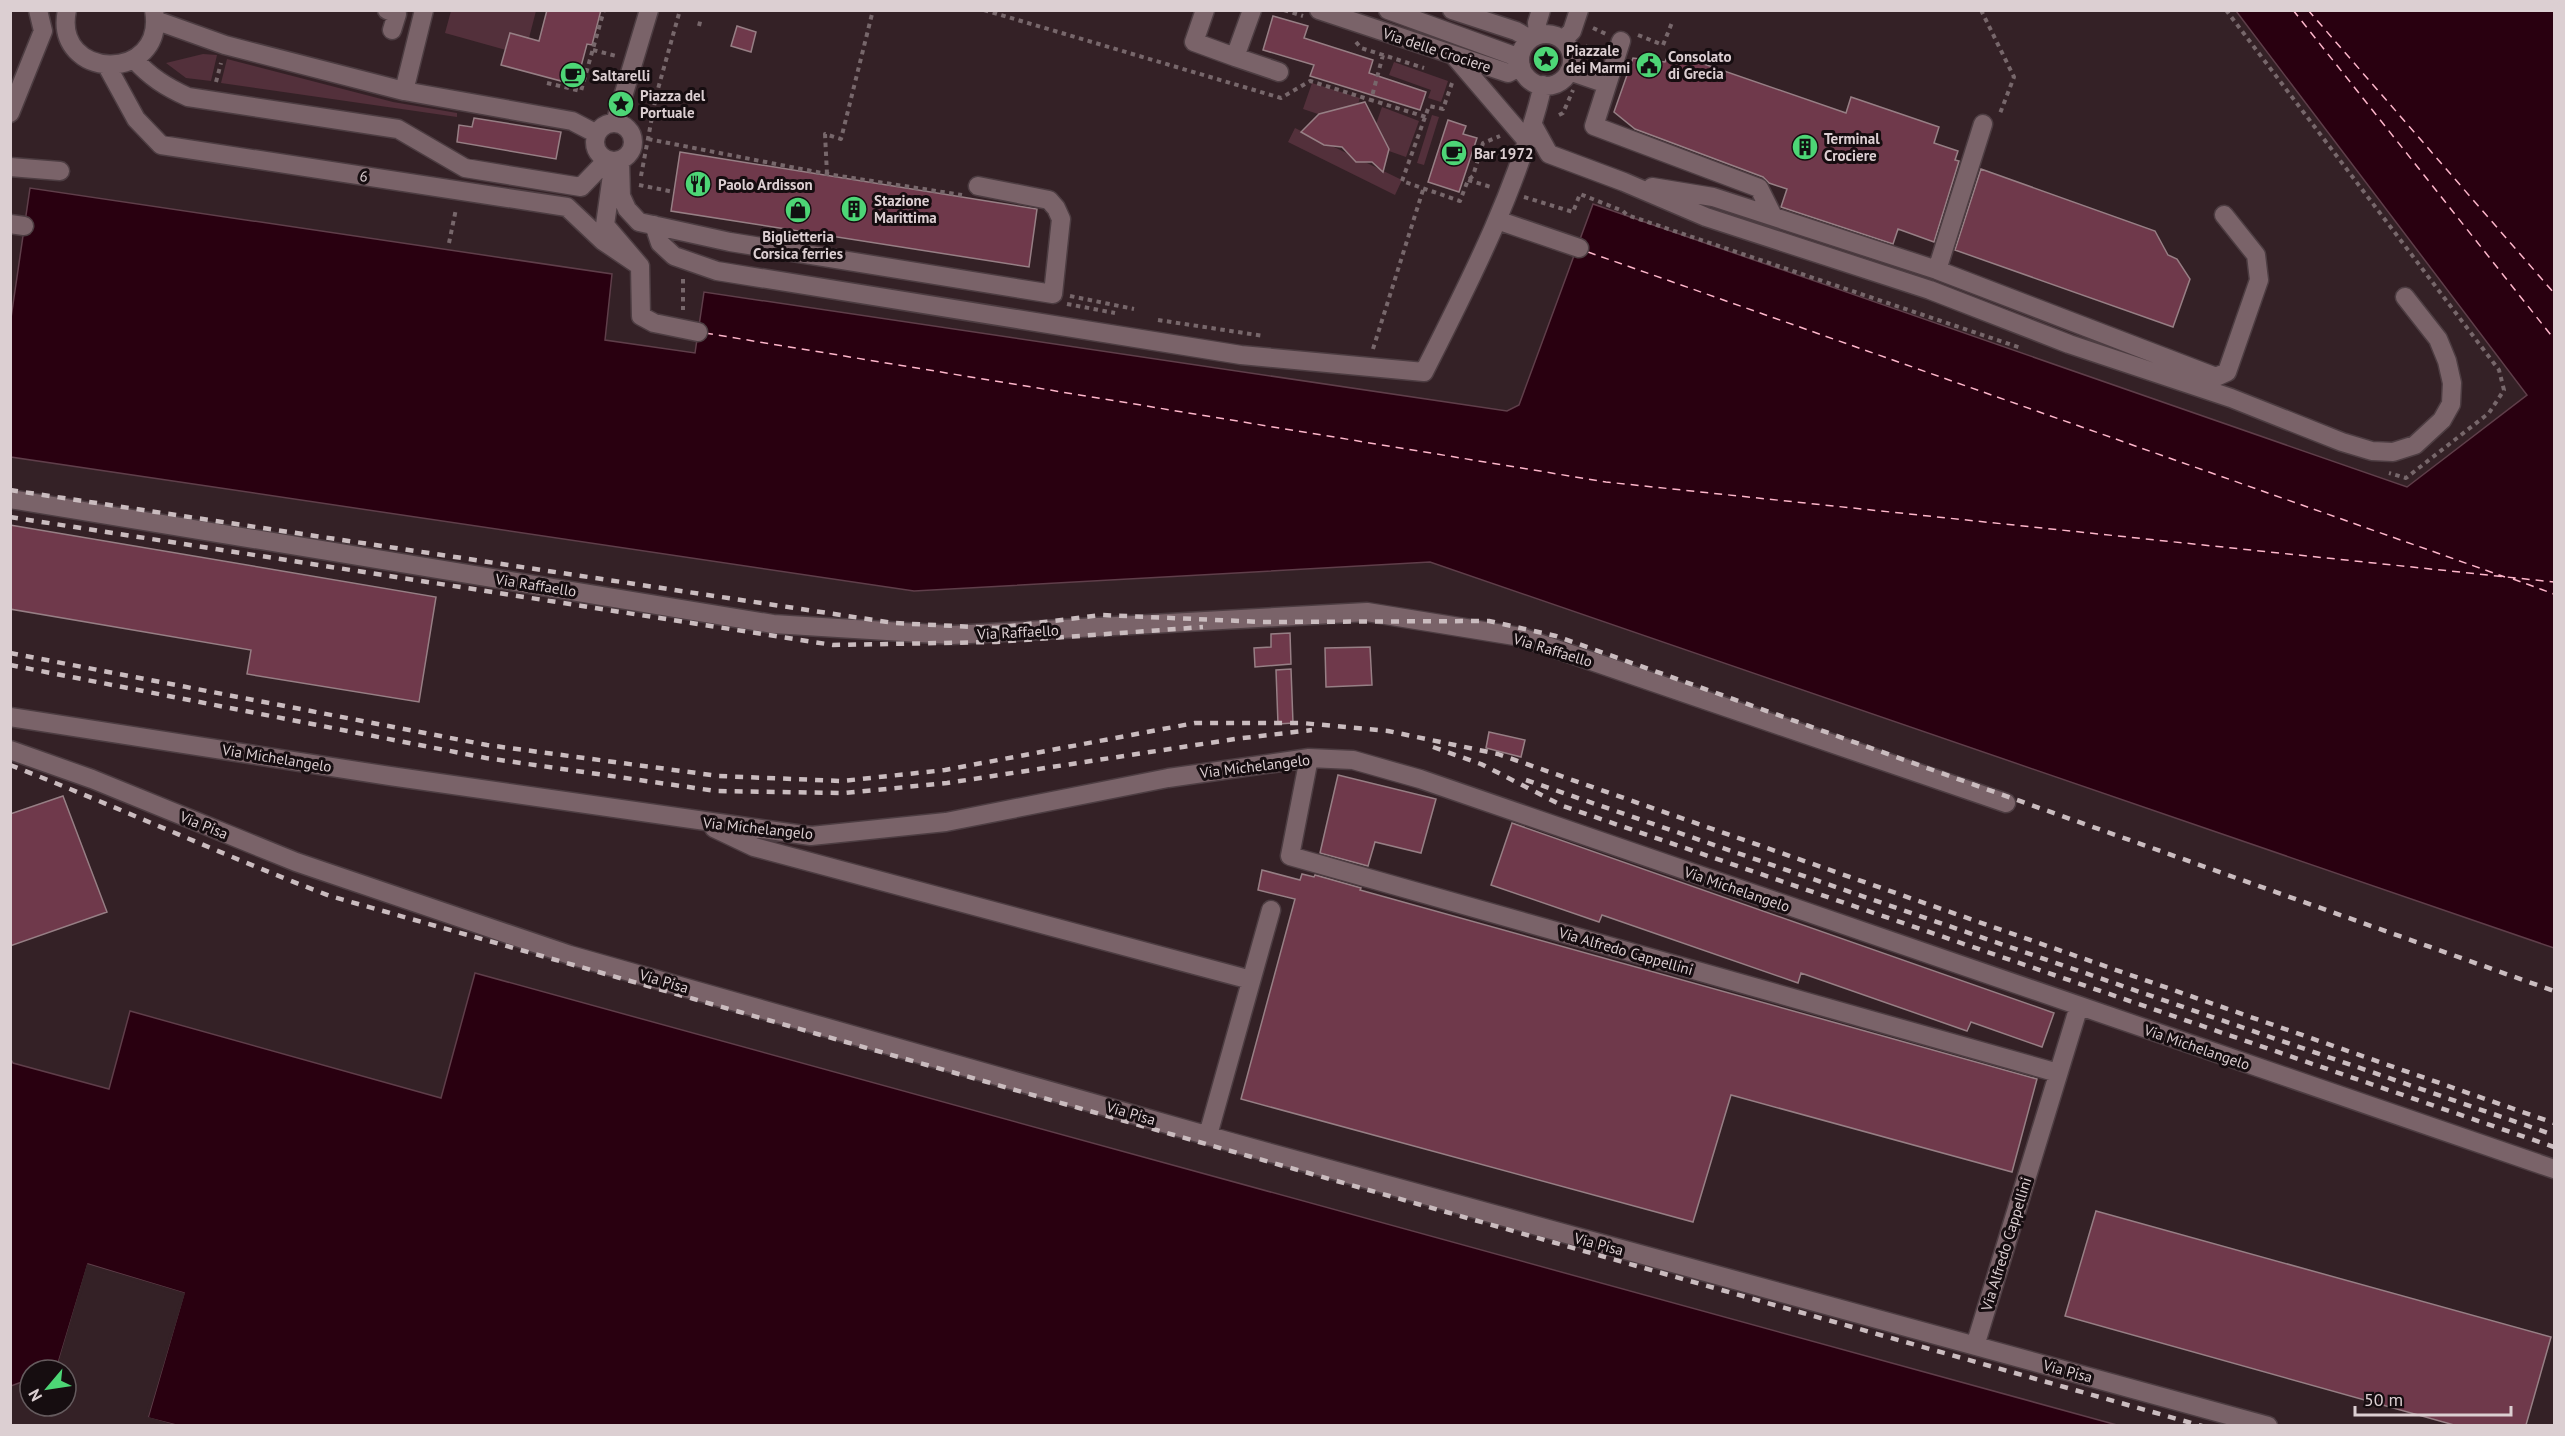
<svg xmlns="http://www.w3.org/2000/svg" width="2565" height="1436" font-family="'PT Sans',sans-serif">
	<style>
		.green { fill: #53303b }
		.water { fill: #290010; stroke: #5f3e4a; stroke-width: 1.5 }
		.pier { fill: #342126 }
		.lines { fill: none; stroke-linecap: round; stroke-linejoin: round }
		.ferry { stroke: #fdb5ca; stroke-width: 1.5; stroke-dasharray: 8 6; stroke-linecap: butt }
		.building { fill: #6f394b; stroke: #977f85; stroke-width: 1.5 }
		.minor-casing { stroke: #4d3d42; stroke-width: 21 }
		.path { stroke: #77676b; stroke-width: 4; stroke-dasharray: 4.5 4.5; stroke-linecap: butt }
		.minor { stroke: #7a6369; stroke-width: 18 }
		.rail { stroke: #cabcbf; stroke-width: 4.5; stroke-dasharray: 8 8; stroke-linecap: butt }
		.labels { text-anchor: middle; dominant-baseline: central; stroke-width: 6; stroke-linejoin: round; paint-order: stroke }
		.street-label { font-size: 15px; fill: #dccfd2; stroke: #160d10 }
		.poi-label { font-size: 15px; font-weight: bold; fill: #dccfd2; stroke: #160d10; text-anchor: start }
	</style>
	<rect width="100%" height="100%" fill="#342126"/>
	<path class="green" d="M 451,11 L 536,11 L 529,38 L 506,50 L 445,33 Z
		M 203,54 L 217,55 L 211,81 L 186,78 L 166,63 Z
		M 227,59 L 393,102 L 457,113 L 457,117 L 221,83 Z
		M 1394,62 L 1448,81 L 1441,102 L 1428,98 L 1431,90 L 1389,75 Z
		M 1312,83 L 1360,98 L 1351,125 L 1303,109 Z
		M 1382,107 L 1419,121 L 1406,157 L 1369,144 Z
		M 1432,115 L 1439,117 L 1424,165 L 1417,163 Z
		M 1295,128 L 1402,180 L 1395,195 L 1288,142 Z"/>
	<path class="water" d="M 2236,11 L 2554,11 L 2554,948 L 1430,562 L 914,591 L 11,457 L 11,318 L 30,188 L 612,274 L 605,340 L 695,353 L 704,292 L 1507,411 L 1519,405 L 1593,204 L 2407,487 L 2527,395 Z
		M 475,973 L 2117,1425 L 176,1425 L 148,1418 L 184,1293 L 88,1264 L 56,1370 L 30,1370 L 30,1379 L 11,1386 L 10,1058 L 13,1063 L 109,1089 L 130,1011 L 441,1098 Z"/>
	<path class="pier" d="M 87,1264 L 185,1293 L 148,1417 L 176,1425 L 165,1426 L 147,1421 L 145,1417 L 181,1295 L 89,1267 L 59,1370 L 56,1370 Z"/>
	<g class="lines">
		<path class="ferry" d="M 2293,10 L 2554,339
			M 2308,10 L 2554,293
			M 1588,252 L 2505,577
			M 705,333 L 1606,482 L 2554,582
			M 2513,579 L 2554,594"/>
	</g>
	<path class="building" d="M 547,10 L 601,10 L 592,45 L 587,44 L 576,85 L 501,65 L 510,33 L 539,41 Z
		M 1273,16 L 1308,26 L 1304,38 L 1373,60 L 1369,73 L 1426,92 L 1420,110 L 1310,76 L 1314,65 L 1263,50 Z
		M 737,26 L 756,32 L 751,52 L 731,46 Z
		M 1669,52 L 1846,113 L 1851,97 L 1939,127 L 1934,143 L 1958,151 L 1955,160 L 1959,161 L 1934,242 L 1898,229 L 1893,244 L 1781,207 L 1787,189 L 1769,183 L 1763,177 L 1635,129 L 1614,112 L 1633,58 L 1665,62 Z
		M 1365,102 L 1389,149 L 1383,172 L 1372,162 L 1356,162 L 1342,147 L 1324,145 L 1301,132 L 1319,114 Z
		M 474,118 L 561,132 L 556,159 L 457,142 L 459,125 L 472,127 Z
		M 1448,120 L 1466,126 L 1463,134 L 1477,138 L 1459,192 L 1428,182 Z
		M 680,152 L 1037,209 L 1029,267 L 671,211 Z
		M 1981,169 L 2155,231 L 2168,255 L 2177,259 L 2190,279 L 2173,327 L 1955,250 Z
		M 10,525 L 436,597 L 419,702 L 247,674 L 251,650 L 10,609 Z
		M 1290,633 L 1291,664 L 1255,667 L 1254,648 L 1271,647 L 1271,634 Z
		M 1370,647 L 1372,685 L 1326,687 L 1325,648 Z
		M 1291,669 L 1293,723 L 1278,724 L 1276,670 Z
		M 1489,732 L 1525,740 L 1521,757 L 1486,748 Z
		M 1338,775 L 1436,799 L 1421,853 L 1375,842 L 1368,866 L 1320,853 Z
		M 63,796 L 107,912 L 10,946 L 10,814 Z
		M 1512,823 L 2054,1013 L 2042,1047 L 1971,1022 L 1967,1031 L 1801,973 L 1798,983 L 1602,915 L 1599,922 L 1491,885 Z
		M 1262,870 L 1300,880 L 1302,874 L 1314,877 L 1315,875 L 1361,888 L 1360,890 L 2037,1079 L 2012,1172 L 1731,1095 L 1693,1222 L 1241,1099 L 1295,899 L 1258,890 Z
		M 2096,1211 L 2551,1337 L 2526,1425 L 2454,1425 L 2065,1316 Z"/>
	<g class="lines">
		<defs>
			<path id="minor" d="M 67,10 C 52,81 167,84 154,10
				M 387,10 L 397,14 L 392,30
				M 1205,10 L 1194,42 L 1235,57 L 1252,10
				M 1319,10 L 1508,73 L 1521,66
				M 1388,10 L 1520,58
				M 1452,10 L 1516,31 L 1530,39
				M 155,20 L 225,45 L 404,91 L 572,121 L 597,134
				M1520 60a26 26 0 1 1 52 0a26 26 0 1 1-52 0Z
				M 1538,35 L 1537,23 L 1541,10
				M 1563,40 L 1572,31 L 1579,10
				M 1621,41 L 1594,126 L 1759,188 L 1773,216
				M 1235,57 L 1279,72
				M 1455,57 L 1527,141
				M 134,59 C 150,77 166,87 188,97 L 398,129 L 465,168 L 581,187 L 607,160
				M 107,66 L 136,119 L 161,145 L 567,207 L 603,241 L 640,266
				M 1569,71 L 1607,84
				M 404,91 L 424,10
				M 10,113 L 43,31 L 38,10
				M 615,123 L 649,10
				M595 142a19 19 0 1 1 38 0a19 19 0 1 1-38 0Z
				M 1533,125 L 1549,154 L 1624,182 L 1706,217 L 1930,290 L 2069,344 L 2231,398 L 2342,442 L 2372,451 L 2393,452 L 2415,445 L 2442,420 L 2451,404 L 2452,383 L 2447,361 L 2438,339 L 2405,297
				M 620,161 L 621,196 L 627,209 L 639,222 L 730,242 L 1053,294 L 1061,219 L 1056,208 L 1049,200 L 978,186
				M 10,167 L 60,171
				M 612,175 L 605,225 L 640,266 L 641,316 L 654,323 L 698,332
				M 1652,187 L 1713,197 L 1937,270 L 2216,377 L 2227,372 L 2259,280 L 2256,255 L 2224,215
				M 1497,220 L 1579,248
				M 10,224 L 24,226
				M 654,225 L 660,243 L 674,256 L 717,271 L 1241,355 L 1424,372 C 1470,281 1519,186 1543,85
				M 1937,270 L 1983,124
				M 10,499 L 773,624 L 952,635 L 1367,612 L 1521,637 L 2006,803
				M 10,717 L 390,776 L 811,836 L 946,822 L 1168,778 L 1309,758 L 1353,760 L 1420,779 L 2554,1169
				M 10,750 L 92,779 L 296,862 L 570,955 L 1227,1141 L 2268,1426
				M 1309,758 L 1290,856 L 2058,1073
				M 714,828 L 754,847 L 1251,980
				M 1208,1135 L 1271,910
				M 1975,1346 L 2079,1006"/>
		</defs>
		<use href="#minor" class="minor-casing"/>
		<path class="path" d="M 984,10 L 1281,98 L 1310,81 L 1371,100
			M 1284,10 L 1303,16
			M 1981,10 L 2014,77 L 1999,116
			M 2226,10 L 2499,370 L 2504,390 L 2489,413 L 2406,478 L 2389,473
			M 699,26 L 701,18
			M 1593,28 L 1606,34
			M 1638,35 L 1663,45 L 1673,20
			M 1356,42 L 1361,48 L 1424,68
			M 593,50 L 616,56
			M 1383,55 L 1371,100 L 1426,117
			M 1584,58 L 1589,42
			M 216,82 L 221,63
			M 547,83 L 581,91 L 604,10
			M 1452,83 L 1443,109 L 1429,106 L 1402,181 L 1460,201 L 1468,180 L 1473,176 L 1483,143 L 1500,136
			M 1559,115 L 1563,113 L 1573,90
			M 648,139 L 827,174 L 962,195
			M 827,174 L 825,134 L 841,139 L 873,10
			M 641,176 L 656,96 L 680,10
			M 1468,180 L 1491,187
			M 639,185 L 674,192
			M 1524,197 L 1573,212 L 1580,194 L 1623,211 L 1627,215 L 2021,348
			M 449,243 L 456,209
			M 683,279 L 683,310
			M 1070,296 L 1134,309
			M 1067,304 L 1115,313
			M 1158,320 L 1264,336
			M 1373,349 L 1423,190"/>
		<use href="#minor" class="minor"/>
		<path class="rail" d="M 10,490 L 894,623 L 995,628 L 1102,615 L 1263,622 L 1489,621 L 1556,636 L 2554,991
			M 10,517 L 833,645 L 996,642 L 1203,627
			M 10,653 L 487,745 L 719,776 L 842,781 L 945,770 L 1195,723 L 1302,723 L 1388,731 L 1498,754 L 2554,1123
			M 10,665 L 486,758 L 716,791 L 845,793 L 947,783 L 1235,739 L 1312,730
			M 1433,747 L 1481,764 L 1563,806 L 2554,1147
			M 10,765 C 118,807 222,855 330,896 L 2202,1426
			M 1526,780 L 2554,1135"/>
	</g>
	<defs>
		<symbol id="sight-disc" viewBox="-11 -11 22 22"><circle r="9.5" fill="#4dd676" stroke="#160d10"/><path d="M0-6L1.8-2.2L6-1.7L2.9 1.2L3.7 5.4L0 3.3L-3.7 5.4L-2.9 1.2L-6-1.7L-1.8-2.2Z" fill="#111"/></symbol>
		<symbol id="civic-disc" viewBox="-11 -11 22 22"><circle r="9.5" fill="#4dd676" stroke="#160d10"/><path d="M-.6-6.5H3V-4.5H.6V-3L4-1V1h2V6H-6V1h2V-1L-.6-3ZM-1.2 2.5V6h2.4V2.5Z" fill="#111"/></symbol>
		<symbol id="cafe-disc" viewBox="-11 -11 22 22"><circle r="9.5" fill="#4dd676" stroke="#160d10"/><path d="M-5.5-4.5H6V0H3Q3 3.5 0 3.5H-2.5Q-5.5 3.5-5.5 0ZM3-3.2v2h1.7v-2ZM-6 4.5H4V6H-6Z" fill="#111"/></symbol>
		<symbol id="building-disc" viewBox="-11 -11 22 22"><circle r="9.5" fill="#4dd676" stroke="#160d10"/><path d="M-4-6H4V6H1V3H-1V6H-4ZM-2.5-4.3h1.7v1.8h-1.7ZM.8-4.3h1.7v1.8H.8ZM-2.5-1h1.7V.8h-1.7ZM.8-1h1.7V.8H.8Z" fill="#111"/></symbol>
		<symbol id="restaurant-disc" viewBox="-11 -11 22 22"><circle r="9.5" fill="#4dd676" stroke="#160d10"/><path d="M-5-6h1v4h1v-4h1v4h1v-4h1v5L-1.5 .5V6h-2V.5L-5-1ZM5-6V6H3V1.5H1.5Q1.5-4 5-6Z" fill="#111"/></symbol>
		<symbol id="shop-disc" viewBox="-11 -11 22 22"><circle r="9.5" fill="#4dd676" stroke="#160d10"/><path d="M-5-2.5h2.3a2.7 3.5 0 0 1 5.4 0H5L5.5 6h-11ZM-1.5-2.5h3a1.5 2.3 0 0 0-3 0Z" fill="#111"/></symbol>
	</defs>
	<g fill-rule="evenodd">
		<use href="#sight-disc" x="1531" y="44" width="30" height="30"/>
		<use href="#civic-disc" x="1634" y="50" width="30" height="30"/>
		<use href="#cafe-disc" x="558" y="60" width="30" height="30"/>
		<use href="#sight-disc" x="606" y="89" width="30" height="30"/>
		<use href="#building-disc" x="1790" y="132" width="30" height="30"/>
		<use href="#cafe-disc" x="1439" y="138" width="30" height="30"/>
		<use href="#restaurant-disc" x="683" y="169" width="30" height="30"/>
		<use href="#building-disc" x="839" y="194" width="30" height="30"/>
		<use href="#shop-disc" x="783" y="195" width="30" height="30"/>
	</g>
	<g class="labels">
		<g class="street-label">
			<text transform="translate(1437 50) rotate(18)">Via delle Crociere</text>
			<text transform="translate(364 176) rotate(9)">6</text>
			<text transform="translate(536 585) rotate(9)">Via Raffaello</text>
			<text transform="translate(1018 632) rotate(-3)">Via Raffaello</text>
			<text transform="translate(1553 650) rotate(17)">Via Raffaello</text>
			<text transform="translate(277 758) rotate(9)">Via Michelangelo</text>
			<text transform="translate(1255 766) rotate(-7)">Via Michelangelo</text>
			<text transform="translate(204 825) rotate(22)">Via Pisa</text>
			<text transform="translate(758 828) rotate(6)">Via Michelangelo</text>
			<text transform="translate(1737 889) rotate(19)">Via Michelangelo</text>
			<text transform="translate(1626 951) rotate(16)">Via Alfredo Cappellini</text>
			<text transform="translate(664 981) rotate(16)">Via Pisa</text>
			<text transform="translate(2197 1047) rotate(19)">Via Michelangelo</text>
			<text transform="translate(1131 1113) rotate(16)">Via Pisa</text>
			<text transform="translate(1599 1244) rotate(15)">Via Pisa</text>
			<text transform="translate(2006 1244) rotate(-73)">Via Alfredo Cappellini</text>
			<text transform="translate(2068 1371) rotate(15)">Via Pisa</text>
		</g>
		<g class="poi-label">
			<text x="1566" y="50">Piazzale<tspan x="1566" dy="17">dei Marmi</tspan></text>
			<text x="1668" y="56">Consolato<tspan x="1668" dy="17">di Grecia</tspan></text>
			<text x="592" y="75">Saltarelli</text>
			<text x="640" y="95">Piazza del<tspan x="640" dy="17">Portuale</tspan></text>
			<text x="1824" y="138">Terminal<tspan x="1824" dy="17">Crociere</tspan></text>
			<text x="1474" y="153">Bar 1972</text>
			<text x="718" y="184">Paolo Ardisson</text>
			<text x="874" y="200">Stazione<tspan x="874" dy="17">Marittima</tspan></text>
			<text x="798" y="236" text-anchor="middle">Biglietteria<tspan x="798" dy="17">Corsica ferries</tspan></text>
		</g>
	</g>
	<rect width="2565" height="1436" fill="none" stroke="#dccfd2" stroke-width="24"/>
	<g transform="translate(48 1388) rotate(241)"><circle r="28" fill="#160d10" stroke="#655b5e" stroke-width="1.5"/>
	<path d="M0-4.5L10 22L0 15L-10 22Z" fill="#4dd676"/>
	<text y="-9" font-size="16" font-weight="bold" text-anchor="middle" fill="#dccfd2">N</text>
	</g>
	<path d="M2355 1406v9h156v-9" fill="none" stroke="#dccfd2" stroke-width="3"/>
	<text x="2364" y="1406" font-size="18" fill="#dccfd2" stroke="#160d10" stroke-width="4.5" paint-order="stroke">50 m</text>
</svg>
